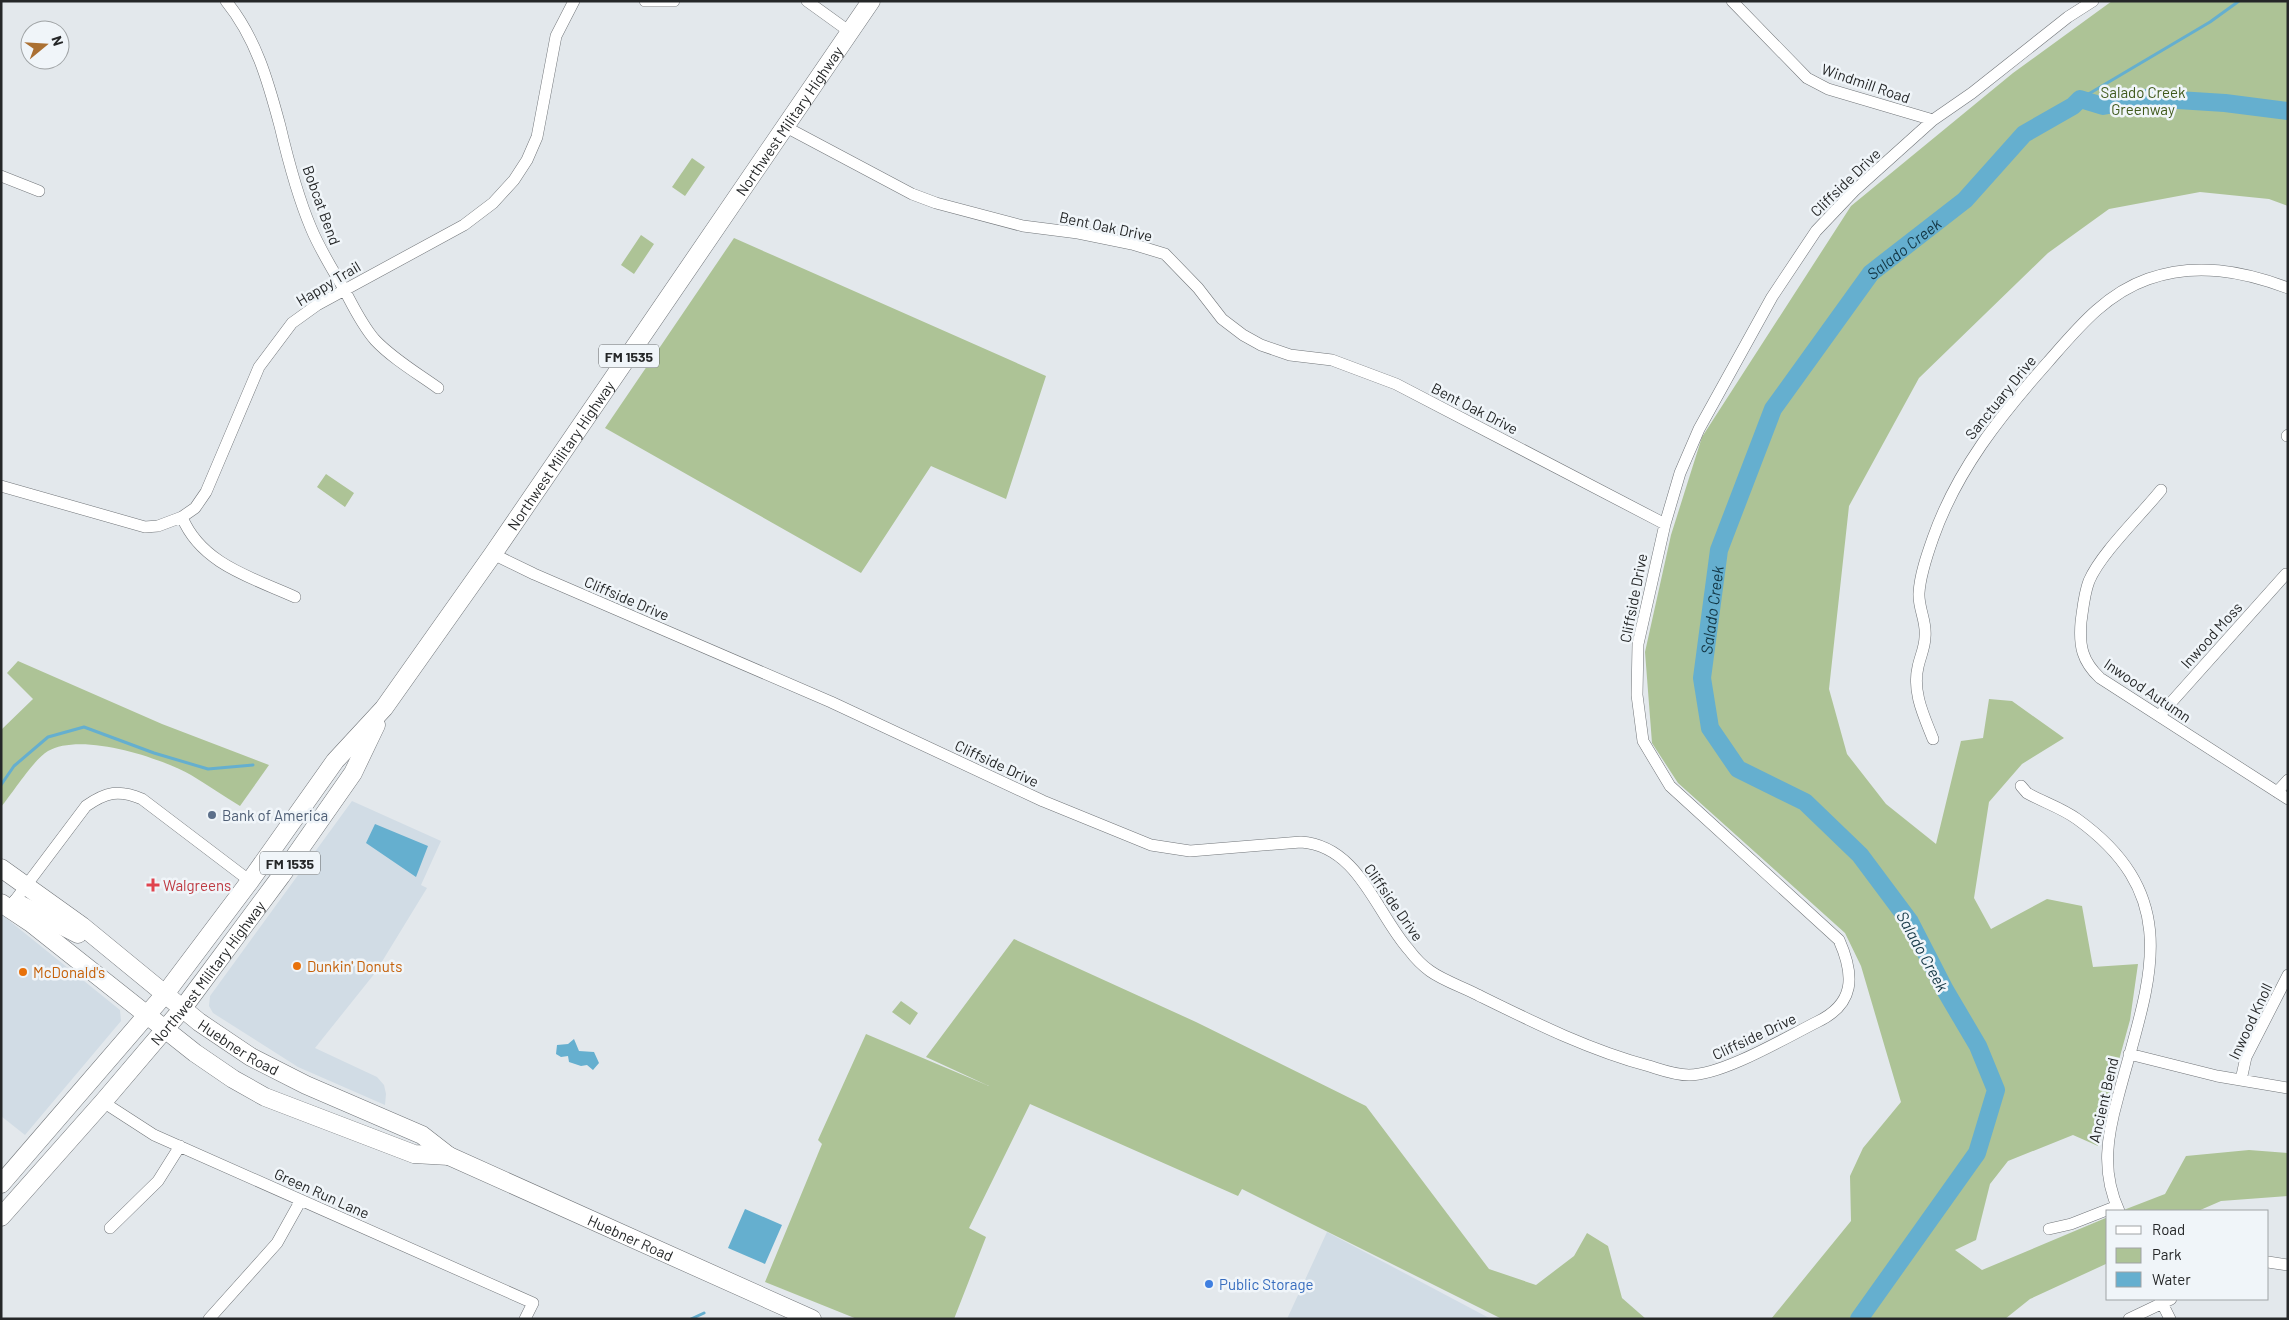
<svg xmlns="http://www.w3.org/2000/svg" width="2289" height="1320" font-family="Barlow,sans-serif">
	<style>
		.built { fill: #d1dce5 }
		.green { fill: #adc396 }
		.water { fill: #65afcf }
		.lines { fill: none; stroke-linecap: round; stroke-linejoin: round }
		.stream { stroke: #65afcf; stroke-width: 3 }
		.river { stroke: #65afcf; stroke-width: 18 }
		.minor-casing { stroke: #717579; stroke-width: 12 }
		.primary-casing { stroke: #717579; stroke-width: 19 }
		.minor { stroke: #fff; stroke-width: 11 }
		.primary { stroke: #fff; stroke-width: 18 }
		.service-dot { fill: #5c6f8a; stroke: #f0f5f9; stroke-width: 2 }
		.health-dot { fill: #e0444e; stroke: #f0f5f9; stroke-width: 2 }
		.food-dot { fill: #e8710a; stroke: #f0f5f9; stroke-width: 2 }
		.shop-dot { fill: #3f7fe0; stroke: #f0f5f9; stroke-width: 2 }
		.labels { text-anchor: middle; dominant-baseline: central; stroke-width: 5; stroke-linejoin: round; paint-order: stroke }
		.shield { fill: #f0f5f9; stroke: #626567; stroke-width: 1 }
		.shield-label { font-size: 14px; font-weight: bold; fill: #252728 }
		.street-label { font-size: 15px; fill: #252728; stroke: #f0f5f9 }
		.park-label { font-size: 15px; fill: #3f591b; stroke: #f0f5f9 }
		.service-label { font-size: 15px; fill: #4e5e75; stroke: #f0f5f9; text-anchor: start }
		.health-label { font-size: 15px; fill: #be3a42; stroke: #f0f5f9; text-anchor: start }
		.food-label { font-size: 15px; fill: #c56008; stroke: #f0f5f9; text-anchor: start }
		.shop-label { font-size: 15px; fill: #366cbe; stroke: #f0f5f9; text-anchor: start }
		.water-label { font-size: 16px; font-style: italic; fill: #133644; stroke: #f0f5f9 }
	</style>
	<rect width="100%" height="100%" fill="#e3e8ec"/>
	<path class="built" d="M 352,801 L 441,841 L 421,885 L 427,888 L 375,973 L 315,1048 L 377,1077 L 384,1085 L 386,1094 L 385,1105 L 298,1067 L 213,1013 L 209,1006 L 210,996 Z
		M 1,914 L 120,1010 L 121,1021 L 25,1135 L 1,1116 Z
		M 1327,1232 L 1491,1319 L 1287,1319 Z"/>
	<path class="green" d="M 2112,1 L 2288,1 L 2288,206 L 2269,199 L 2200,192 L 2109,209 L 2048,253 L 1919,378 L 1849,506 L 1829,689 L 1847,754 L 1886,804 L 1936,844 L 1961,741 L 1983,738 L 1989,699 L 2012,701 L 2064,738 L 2022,764 L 1989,802 L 1974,898 L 1991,929 L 2047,899 L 2082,906 L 2093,967 L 2138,964 L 2130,1020 L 2103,1118 L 2098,1146 L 2073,1135 L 2008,1161 L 1990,1184 L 1976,1240 L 1955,1250 L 1982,1270 L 2108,1217 L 2108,1263 L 2030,1299 L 2005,1319 L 1771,1319 L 1851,1221 L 1850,1176 L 1863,1148 L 1901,1102 L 1861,966 L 1845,933 L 1678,783 L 1652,743 L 1645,652 L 1671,535 L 1702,437 L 1851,206 L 2013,73 Z
		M 692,158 L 705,167 L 685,196 L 672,187 Z
		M 641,235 L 654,244 L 634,274 L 621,265 Z
		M 734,238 L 1046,376 L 1006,499 L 931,466 L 861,573 L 605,428 Z
		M 326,474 L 354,493 L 345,507 L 317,487 Z
		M 18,661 L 162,724 L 269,765 L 240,806 C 223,796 208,785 191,775 C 159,757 81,732 48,751 C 34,759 12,794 1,807 L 1,730 L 33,699 L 7,673 Z
		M 1014,939 L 1196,1022 L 1366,1106 L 1489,1269 L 1536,1285 L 1574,1256 L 1587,1233 L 1608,1246 L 1622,1298 L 1646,1319 L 1502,1319 L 1242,1189 L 1238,1196 L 1030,1104 L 969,1228 L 986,1237 L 954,1319 L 857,1319 L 765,1282 L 822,1144 L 818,1140 L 866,1034 L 989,1086 L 926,1057 Z
		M 901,1001 L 918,1013 L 910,1025 L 892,1012 Z
		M 2249,1150 L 2288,1153 L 2288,1196 L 2221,1201 L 2198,1211 L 2121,1211 L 2165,1194 L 2186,1156 Z"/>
	<path class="water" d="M 375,824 L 428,846 L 416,877 L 366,843 Z
		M 574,1039 L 579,1051 L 594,1052 L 599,1063 L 593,1070 L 587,1065 L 581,1066 L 569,1062 L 568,1056 L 561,1057 L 556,1054 L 557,1045 L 568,1044 Z
		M 745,1209 L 782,1225 L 765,1264 L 728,1248 Z"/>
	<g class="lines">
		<path class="stream" d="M 2080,99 L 2210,22 L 2239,1
			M 1,785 L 14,766 L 48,737 L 84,727 L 154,753 L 208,769 L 253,765
			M 691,1319 L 704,1313"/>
		<path class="river" id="s1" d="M 1859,1319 L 1977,1153 L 1996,1090 L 1978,1046 L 1945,990 L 1910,922 L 1860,855 L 1805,802 L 1738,769 L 1710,728 L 1702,678 L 1719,550 L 1773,409 L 1871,273 L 1965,200 L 2024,134 L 2073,106 L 2080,99 L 2103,106 L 2146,98 L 2225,103 L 2288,111"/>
		<defs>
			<path id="minor" d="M 226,1 C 256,38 268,81 280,126 C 288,160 297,195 311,228 C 320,250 333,270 345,291 C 354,308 362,325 375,340 C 393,359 417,373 438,388
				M 645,1 L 674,1
				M 807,1 L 850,32
				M 1732,1 L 1807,78 L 1828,89 L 1933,120
				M 784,126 L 912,194 L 936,203 L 1023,226 L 1078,233 L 1132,244 L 1165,254 L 1198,288 L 1222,319 L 1243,335 L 1261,345 L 1290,355 L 1332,360 L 1396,384 L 1665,524
				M 1,176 L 39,191
				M 2287,436 L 2288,435
				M 1,486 L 145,527 L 158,526 L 182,517 L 195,508 L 206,492 L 259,367 L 292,323 L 317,305 L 464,225 L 493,203 L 514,180 L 527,160 L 537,137 L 556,36 L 574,1
				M 2161,490 C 2141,515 2101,553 2089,581 C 2084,594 2083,608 2081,622 C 2079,646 2082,661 2100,678 L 2288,799
				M 182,517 C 201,564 253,578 295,597
				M 493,554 L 534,574 L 831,702 L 1043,801 L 1151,845 L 1190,851 L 1301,842 C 1359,846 1376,913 1409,950 C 1415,958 1423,966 1430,971 C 1444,981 1463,987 1478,995 C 1533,1022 1589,1050 1649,1066 C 1662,1070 1675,1075 1689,1075 C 1723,1075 1785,1038 1817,1022 C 1855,1004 1855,976 1839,940 L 1670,786 L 1643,741 L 1637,695 L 1638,644 L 1665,524 L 1680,473 L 1699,429 L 1772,297 L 1816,231 L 1854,191 L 1933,120 L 1972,93 L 2068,17 L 2093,1
				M 2159,716 L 2286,574
				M 1933,739 C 1924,716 1912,692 1918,667 C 1920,657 1925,647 1925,637 C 1927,622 1918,608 1919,593 C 1920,575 1927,555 1933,538 C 1957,470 2000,416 2048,362 C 2077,329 2105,294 2148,279 C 2195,262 2243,271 2288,288
				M 2021,786 L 2027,793 C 2043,802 2062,808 2077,819 C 2189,900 2147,986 2118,1097 C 2107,1136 2101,1172 2119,1211
				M 2277,792 L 2288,780
				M 10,907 L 86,806 C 106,792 119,789 142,799 L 250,881
				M 2129,1054 L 2217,1076 L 2288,1088
				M 2241,1080 L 2246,1057 L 2288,975
				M 103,1102 L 154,1135 L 533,1303 L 525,1319
				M 110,1228 L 158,1181 L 180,1146
				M 2049,1229 L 2071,1224 L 2117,1206
				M 2268,1262 L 2288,1265
				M 2160,1299 L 2170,1319
				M 209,1319 L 277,1243 L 301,1200
				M 2129,1319 L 2171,1299"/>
			<g id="primary">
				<path id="s2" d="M 1,868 L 82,926 L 199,1022 L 251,1057 L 306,1085 L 422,1135 L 449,1156 L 812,1319"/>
				<path d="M 1,903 L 31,923 L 195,1053 L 233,1079 L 265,1097 L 414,1154 L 449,1156"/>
				<path d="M 17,903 L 78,934"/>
				<path id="s3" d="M 1,1184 L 165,994 L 250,881 L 335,761 L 384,708 L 493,554 L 871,1"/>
				<path id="s4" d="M 1,1217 L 103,1102 L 183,1008 L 281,876 L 353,773 L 376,725"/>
			</g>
		</defs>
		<use href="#minor" class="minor-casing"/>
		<use href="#primary" class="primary-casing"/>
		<use href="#minor" class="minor"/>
		<use href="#primary" class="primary"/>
	</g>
	<circle class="service-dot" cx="212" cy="815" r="5"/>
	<path class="health-dot" d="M150.5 877.5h5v5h5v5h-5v5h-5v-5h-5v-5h5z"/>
	<g class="food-dot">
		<circle cx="297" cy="966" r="5"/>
		<circle cx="23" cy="972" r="5"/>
	</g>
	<circle class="shop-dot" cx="1209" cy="1284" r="5"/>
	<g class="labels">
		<g class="shield">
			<rect x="599" y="344.5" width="60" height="23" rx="4"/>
			<rect x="260" y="851.5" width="60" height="23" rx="4"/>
		</g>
		<g class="shield-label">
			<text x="629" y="356">FM 1535</text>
			<text x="290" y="863">FM 1535</text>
		</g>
		<g class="street-label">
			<text transform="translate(1866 83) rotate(19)">Windmill Road</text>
			<text stroke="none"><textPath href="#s3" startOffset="1325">Northwest Military Highway</textPath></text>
			<text transform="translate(1845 182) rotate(-44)">Cliffside Drive</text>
			<text transform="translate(322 205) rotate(70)">Bobcat Bend</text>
			<text transform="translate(1106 226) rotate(12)">Bent Oak Drive</text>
			<text transform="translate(328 283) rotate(-31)">Happy Trail</text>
			<text transform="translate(2000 397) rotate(-51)">Sanctuary Drive</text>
			<text transform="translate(1475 408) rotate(27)">Bent Oak Drive</text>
			<text stroke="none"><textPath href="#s3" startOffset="920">Northwest Military Highway</textPath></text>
			<text transform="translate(627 598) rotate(23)">Cliffside Drive</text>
			<text transform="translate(1633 598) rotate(-79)">Cliffside Drive</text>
			<text transform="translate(2211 635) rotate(-48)">Inwood Moss</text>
			<text transform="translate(2148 690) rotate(34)">Inwood Autumn</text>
			<text transform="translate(997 763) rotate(25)">Cliffside Drive</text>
			<text transform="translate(1394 902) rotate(55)">Cliffside Drive</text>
			<text stroke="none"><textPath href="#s4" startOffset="320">Northwest Military Highway</textPath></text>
			<text transform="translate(2250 1021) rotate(-65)">Inwood Knoll</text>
			<text transform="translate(1754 1036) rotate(-25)">Cliffside Drive</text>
			<text stroke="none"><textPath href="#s2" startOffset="298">Huebner Road</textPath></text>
			<text transform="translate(2103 1100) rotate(-77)">Ancient Bend</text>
			<text transform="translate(322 1193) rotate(24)">Green Run Lane</text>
			<text stroke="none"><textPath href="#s2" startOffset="735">Huebner Road</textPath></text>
		</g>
		<g class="park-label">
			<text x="2143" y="92">Salado Creek<tspan x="2143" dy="17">Greenway</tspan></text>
		</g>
		<g class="service-label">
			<text x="222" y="815">Bank of America</text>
		</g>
		<g class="health-label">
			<text x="163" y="885">Walgreens</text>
		</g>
		<g class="food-label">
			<text x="307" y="966">Dunkin' Donuts</text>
			<text x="33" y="972">McDonald's</text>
		</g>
		<g class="shop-label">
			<text x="1219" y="1284">Public Storage</text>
		</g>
		<g class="water-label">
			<text stroke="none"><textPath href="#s1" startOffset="1282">Salado Creek</textPath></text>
			<text stroke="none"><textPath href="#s1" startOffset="862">Salado Creek</textPath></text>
			<text transform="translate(1923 951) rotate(61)">Salado Creek</text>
		</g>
	</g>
	<rect width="2289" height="1320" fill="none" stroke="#252728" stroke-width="5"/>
	<rect x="2106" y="1210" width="162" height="90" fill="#f0f5f9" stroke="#9fa3a5"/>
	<rect x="2116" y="1226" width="25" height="8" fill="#ffffff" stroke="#9fa3a5"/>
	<text x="2152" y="1235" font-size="15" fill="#252728">Road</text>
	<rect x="2116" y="1248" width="25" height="15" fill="#adc396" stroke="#9fa3a5"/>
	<text x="2152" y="1260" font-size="15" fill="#252728">Park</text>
	<rect x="2116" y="1272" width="25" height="15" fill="#65afcf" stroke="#9fa3a5"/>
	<text x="2152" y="1285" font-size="15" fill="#252728">Water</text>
	<g transform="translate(45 45) rotate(72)"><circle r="24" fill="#f0f5f9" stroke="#9fa3a5"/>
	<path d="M0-4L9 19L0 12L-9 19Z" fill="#ab7032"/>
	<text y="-8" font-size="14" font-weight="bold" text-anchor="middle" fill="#252728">N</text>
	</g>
</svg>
